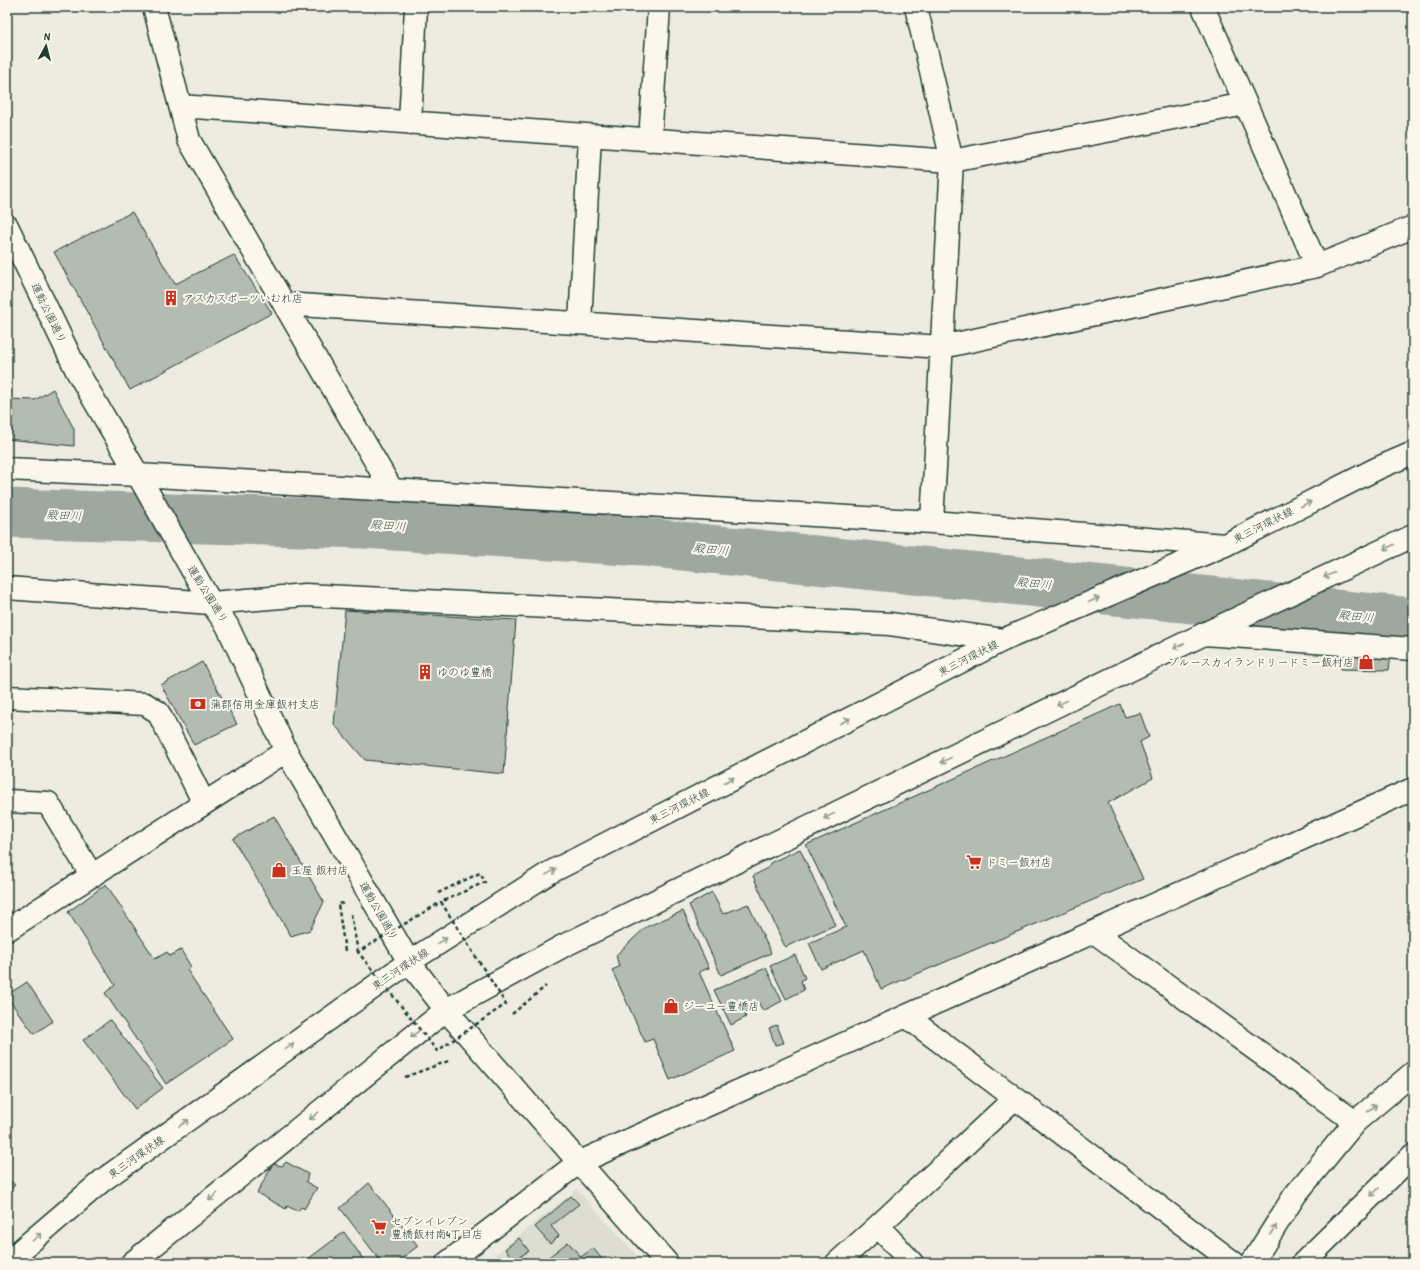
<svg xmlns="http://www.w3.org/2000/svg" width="1420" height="1270" font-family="'Patrick Hand','Klee One',sans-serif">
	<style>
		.built { fill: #ddddd2 }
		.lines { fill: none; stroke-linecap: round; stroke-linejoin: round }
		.river { stroke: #9fa89f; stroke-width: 49 }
		.building { fill: #b4bbb0; stroke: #1f3d34 }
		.minor-casing { stroke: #1f3d34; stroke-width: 25 }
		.major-casing { stroke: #1f3d34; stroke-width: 25 }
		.path { stroke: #1f3d34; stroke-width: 2.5; stroke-dasharray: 4 3; stroke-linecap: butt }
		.minor { stroke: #fbf7ec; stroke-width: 22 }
		.major { stroke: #fbf7ec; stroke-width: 22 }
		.path-bridge { stroke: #1f3d34; stroke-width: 2.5; stroke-dasharray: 4 3; stroke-linecap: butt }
		.oneway { stroke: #8d9a90 }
		.labels { text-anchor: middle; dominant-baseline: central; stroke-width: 4; stroke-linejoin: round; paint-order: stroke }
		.poi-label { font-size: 11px; fill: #1f3d34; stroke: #fbf7ec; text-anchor: start }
		.street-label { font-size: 11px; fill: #1f3d34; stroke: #fbf7ec }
		.water-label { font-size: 12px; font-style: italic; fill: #455d54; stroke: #fbf7ec }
	</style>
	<rect width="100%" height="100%" fill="#eeece1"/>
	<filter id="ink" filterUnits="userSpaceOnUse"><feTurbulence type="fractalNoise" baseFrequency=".025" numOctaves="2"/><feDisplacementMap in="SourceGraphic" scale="8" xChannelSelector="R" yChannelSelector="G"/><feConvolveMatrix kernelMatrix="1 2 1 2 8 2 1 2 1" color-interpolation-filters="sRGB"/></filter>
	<g filter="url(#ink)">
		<path class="built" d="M 577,1189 L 643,1263 L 485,1263 Z"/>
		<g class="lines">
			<path class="river" d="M 7,513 L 363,524 L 643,542 L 1413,622"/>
		</g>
		<path class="building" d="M 132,212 L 175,284 L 234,255 L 272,313 L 130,390 L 54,252 Z
			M 53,389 L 74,429 L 74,446 L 7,439 L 7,399 L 35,400 Z
			M 345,610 L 516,620 L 504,774 L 365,760 L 334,724 Z
			M 1342,652 L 1391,655 L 1389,670 L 1341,669 Z
			M 202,662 L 237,724 L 194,745 L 161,685 Z
			M 1120,704 L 1125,717 L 1140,713 L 1149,737 L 1140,742 L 1153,778 L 1108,803 L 1143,879 L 881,989 L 864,950 L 821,969 L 809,943 L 846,927 L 806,845 Z
			M 274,816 L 324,902 L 310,930 L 291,936 L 233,839 Z
			M 800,849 L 835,925 L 785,947 L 753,876 L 769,867 L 770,863 Z
			M 106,884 L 155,959 L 167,952 L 170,956 L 181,950 L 191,967 L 187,970 L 233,1039 L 166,1084 L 105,993 L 115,985 L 68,912 Z
			M 712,892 L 723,914 L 748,904 L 771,953 L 721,975 L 689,905 Z
			M 683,911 L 709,968 L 699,972 L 735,1051 L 670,1080 L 653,1039 L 645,1042 L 612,970 L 619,967 L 616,955 L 646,927 Z
			M 795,955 L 805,978 L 801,981 L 804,990 L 786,999 L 770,966 Z
			M 766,968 L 782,1001 L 763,1011 L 758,1002 L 742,1007 L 746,1017 L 731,1025 L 714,990 Z
			M 27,982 L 53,1021 L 34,1034 L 7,997 L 7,995 Z
			M 110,1020 L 163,1088 L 135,1109 L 83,1040 Z
			M 777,1025 L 784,1043 L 775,1045 L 769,1028 Z
			M 286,1162 L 308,1174 L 306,1182 L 317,1188 L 304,1209 L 302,1207 L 297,1211 L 287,1206 L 286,1209 L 257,1193 L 273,1164 L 282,1166 Z
			M 7,1178 L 15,1185 L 7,1193 Z
			M 369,1183 L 418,1246 L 396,1263 L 382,1263 L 340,1208 Z
			M 571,1196 L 579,1204 L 551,1226 L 559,1236 L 550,1244 L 535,1227 Z
			M 344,1232 L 366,1263 L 304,1262 Z
			M 519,1238 L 529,1251 L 514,1260 L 505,1249 Z
			M 568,1242 L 581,1257 L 593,1248 L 605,1263 L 541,1263 Z"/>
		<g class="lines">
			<defs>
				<path id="minor" d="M 154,7 L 189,140 L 392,490
					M 916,7 L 952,161 L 932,522
					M 1203,7 L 1317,266
					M 180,106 L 952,161 L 1245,104
					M 410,123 L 416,7
					M 650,140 L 659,7
					M 7,226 L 77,371 L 138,475 L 211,603 L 227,625 L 286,751 L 409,962 L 446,1010 L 667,1263
					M 284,304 L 942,347 L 1317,266 L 1413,227
					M 580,323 L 590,136
					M 7,469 L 138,475 L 932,522 L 1225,545
					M 7,588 L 211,603 L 305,595 L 890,624 L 1003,640
					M 1204,634 L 1413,649
					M 7,697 L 145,704 L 158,712 L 204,803
					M 7,801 L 48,803 L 92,876
					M 7,930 L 286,751
					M 1094,932 L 1355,1122
					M 906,1016 L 1234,1263
					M 878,1226 L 912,1263
					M 447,1263 L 578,1163 L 1413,789
					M 837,1263 L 878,1226 L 1015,1098
					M 1252,1263 L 1295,1195 L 1355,1122 L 1413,1073
					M 1303,1263 L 1413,1155"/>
				<path id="major" d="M 7,1262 L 103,1180 L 409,962 L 549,873 L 1003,640 L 1225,545 L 1378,468 L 1413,453
					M 132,1263 L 446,1010 L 563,946 L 1204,634 L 1413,536"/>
			</defs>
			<use href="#minor" class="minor-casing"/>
			<use href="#major" class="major-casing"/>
			<path class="path" d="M 438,893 L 480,873 L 485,882 L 441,902
				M 351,914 L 358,952
				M 345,951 L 338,904 L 346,903
				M 512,1014 L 546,986
				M 405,1077 L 451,1060"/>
			<use href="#minor" class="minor"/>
			<use href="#major" class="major"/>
			<path class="path-bridge" d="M 441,902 L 506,1004 L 437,1051 L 358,952 Z"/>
		</g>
		<defs><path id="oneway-shaft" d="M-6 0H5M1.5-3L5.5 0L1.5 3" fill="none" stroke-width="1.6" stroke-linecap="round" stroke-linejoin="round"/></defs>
		<g class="oneway">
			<use href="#oneway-shaft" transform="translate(1306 504) rotate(-27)"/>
			<use href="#oneway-shaft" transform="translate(1389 547) rotate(156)"/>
			<use href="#oneway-shaft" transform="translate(1329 575) rotate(155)"/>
			<use href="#oneway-shaft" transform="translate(1094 600) rotate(-23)"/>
			<use href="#oneway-shaft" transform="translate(1179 646) rotate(154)"/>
			<use href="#oneway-shaft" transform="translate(1062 703) rotate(154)"/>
			<use href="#oneway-shaft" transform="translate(845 721) rotate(-27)"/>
			<use href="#oneway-shaft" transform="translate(946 760) rotate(154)"/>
			<use href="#oneway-shaft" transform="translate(729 780) rotate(-27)"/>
			<use href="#oneway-shaft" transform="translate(829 816) rotate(154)"/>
			<use href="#oneway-shaft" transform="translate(551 872) rotate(-29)"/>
			<use href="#oneway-shaft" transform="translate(442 941) rotate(-32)"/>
			<use href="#oneway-shaft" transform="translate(415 1034) rotate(141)"/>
			<use href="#oneway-shaft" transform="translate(289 1047) rotate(-35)"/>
			<use href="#oneway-shaft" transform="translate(1372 1108) rotate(-40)"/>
			<use href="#oneway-shaft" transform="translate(314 1116) rotate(141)"/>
			<use href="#oneway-shaft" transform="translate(184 1123) rotate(-35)"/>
			<use href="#oneway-shaft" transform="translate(1375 1192) rotate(135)"/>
			<use href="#oneway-shaft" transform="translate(213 1197) rotate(141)"/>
			<use href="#oneway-shaft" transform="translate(1273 1230) rotate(-57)"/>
			<use href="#oneway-shaft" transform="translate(37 1237) rotate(-40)"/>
		</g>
	</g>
	<defs>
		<symbol id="building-bare" viewBox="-9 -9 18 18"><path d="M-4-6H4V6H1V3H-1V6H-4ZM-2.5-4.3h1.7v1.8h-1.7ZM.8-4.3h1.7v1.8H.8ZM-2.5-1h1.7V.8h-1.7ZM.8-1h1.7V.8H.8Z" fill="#c8321e" stroke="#fbf7ec" stroke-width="2.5" paint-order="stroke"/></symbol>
		<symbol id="shop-bare" viewBox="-9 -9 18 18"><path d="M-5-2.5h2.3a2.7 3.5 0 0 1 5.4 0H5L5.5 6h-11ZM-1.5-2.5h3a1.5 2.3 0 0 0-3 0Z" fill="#c8321e" stroke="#fbf7ec" stroke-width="2.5" paint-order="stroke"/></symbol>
		<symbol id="bank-bare" viewBox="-9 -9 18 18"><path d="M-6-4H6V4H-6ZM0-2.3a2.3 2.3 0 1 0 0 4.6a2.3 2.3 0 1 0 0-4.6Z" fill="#c8321e" stroke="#fbf7ec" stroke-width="2.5" paint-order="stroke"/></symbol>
		<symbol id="supermarket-bare" viewBox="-9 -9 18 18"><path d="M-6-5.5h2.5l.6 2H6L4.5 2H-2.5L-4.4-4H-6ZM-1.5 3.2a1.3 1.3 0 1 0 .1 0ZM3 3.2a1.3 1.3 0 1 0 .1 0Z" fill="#c8321e" stroke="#fbf7ec" stroke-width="2.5" paint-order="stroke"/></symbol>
	</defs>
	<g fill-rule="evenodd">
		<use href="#building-bare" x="160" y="287" width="22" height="22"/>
		<use href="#shop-bare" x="1355" y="651" width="22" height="22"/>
		<use href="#building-bare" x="414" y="661" width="22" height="22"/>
		<use href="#bank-bare" x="187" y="693" width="22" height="22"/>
		<use href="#supermarket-bare" x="963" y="851" width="22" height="22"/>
		<use href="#shop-bare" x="268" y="859" width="22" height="22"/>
		<use href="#shop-bare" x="660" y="995" width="22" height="22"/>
		<use href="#supermarket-bare" x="368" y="1216" width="22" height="22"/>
	</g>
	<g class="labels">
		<g class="poi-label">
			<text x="183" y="298">アスカスポーツいむれ店</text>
			<text x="1354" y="662" text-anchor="end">ブルースカイランドリードミー飯村店</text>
			<text x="437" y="672">ゆのゆ豊橋</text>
			<text x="210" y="704">蒲郡信用金庫飯村支店</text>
			<text x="986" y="862">ドミー飯村店</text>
			<text x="291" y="870">玉屋 飯村店</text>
			<text x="683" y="1006">ジーユー豊橋店</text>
			<text x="391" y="1221">セブンイレブン<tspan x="391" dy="13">豊橋飯村南4丁目店</tspan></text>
		</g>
		<g class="street-label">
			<text transform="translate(49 313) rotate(64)">運動公園通り</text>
			<text transform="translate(1263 525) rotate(-27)">東三河環状線</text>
			<text transform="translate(208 594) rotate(58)">運動公園通り</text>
			<text transform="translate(968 658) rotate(-27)">東三河環状線</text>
			<text transform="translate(679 806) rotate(-27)">東三河環状線</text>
			<text transform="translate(379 911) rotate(60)">運動公園通り</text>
			<text transform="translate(400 969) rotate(-34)">東三河環状線</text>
			<text transform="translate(136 1157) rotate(-35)">東三河環状線</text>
		</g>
		<g class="water-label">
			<text transform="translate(64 515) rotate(2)">殿田川</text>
			<text transform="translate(388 525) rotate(4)">殿田川</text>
			<text transform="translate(711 549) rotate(6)">殿田川</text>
			<text transform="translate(1034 583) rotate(6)">殿田川</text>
			<text transform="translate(1356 616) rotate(6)">殿田川</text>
		</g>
	</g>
	<rect width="1420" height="1270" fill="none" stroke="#fbf7ec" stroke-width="24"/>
	<rect x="12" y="12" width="1396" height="1246" fill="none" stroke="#1f3d34" stroke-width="1.5" filter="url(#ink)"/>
	<g transform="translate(46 46) rotate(7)" stroke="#fbf7ec" stroke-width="3" paint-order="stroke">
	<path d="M0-3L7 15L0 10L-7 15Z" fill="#1f3d34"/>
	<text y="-6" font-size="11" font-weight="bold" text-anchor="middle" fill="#1f3d34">N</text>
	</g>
</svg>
